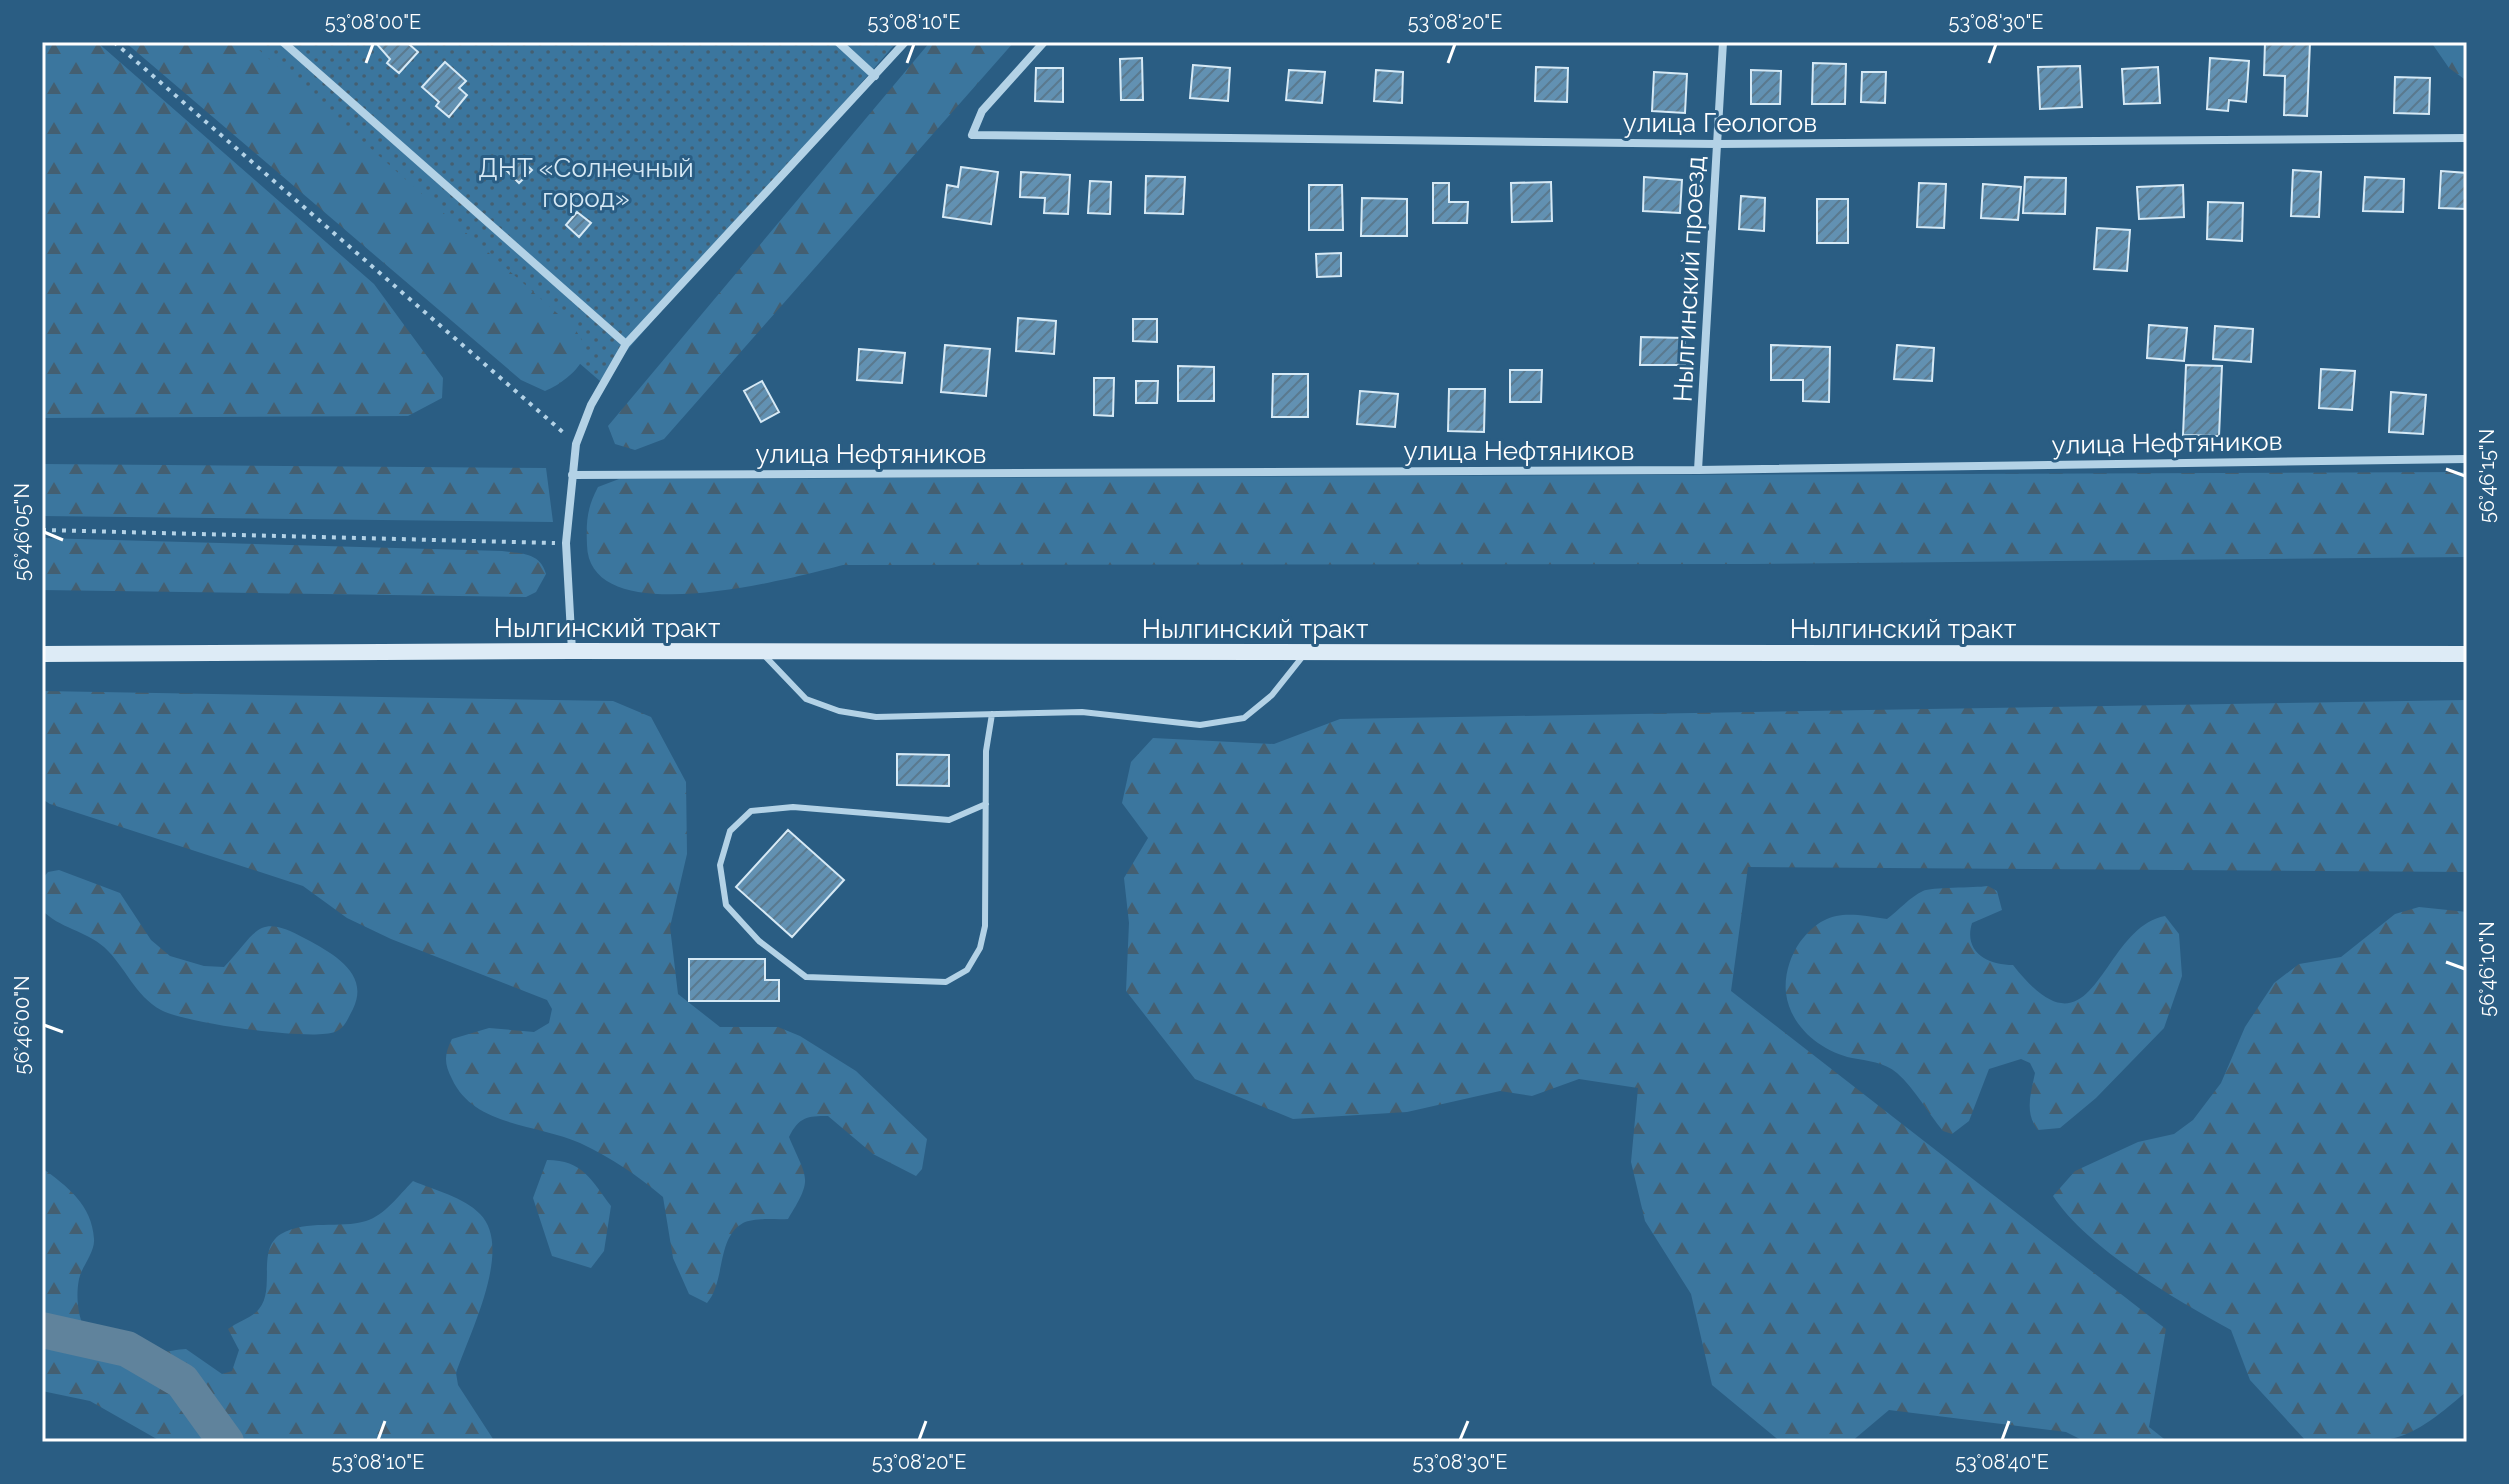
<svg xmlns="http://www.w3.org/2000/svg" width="2509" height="1484" font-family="Raleway,sans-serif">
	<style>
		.green { fill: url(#green-dots) }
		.forest { fill: url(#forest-firs) }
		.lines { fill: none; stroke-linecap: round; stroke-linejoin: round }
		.river { stroke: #60839c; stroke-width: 36 }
		.building { fill: url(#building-hatch); stroke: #d6e9f5; stroke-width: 2 }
		.path { stroke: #b3d2e6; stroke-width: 4; stroke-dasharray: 4 6; stroke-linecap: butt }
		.service { stroke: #b3d2e6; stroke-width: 6 }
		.minor { stroke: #b3d2e6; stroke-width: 8 }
		.secondary { stroke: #ddebf6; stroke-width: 16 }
		.ticks { fill: none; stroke: #fff; stroke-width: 3 }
		.labels { text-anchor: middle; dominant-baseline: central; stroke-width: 6; stroke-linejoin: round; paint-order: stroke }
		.street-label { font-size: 26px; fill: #fff; stroke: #2a5d83 }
		.park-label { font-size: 26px; fill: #d6e9f5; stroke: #2a5d83 }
		.neatline { fill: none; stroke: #fff; stroke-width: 3 }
		.ticks-label { font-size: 20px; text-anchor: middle; fill: #fff }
	</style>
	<defs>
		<pattern id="green-dots" width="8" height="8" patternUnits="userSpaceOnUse" patternTransform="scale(2)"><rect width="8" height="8" fill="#3b769e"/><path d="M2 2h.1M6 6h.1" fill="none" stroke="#445f71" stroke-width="1.8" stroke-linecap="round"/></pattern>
		<pattern id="forest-firs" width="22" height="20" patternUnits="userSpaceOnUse" patternTransform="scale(2)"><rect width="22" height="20" fill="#3b769e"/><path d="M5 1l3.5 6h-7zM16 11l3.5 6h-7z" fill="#445f71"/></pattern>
		<pattern id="building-hatch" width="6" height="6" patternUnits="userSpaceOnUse" patternTransform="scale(2)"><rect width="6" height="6" fill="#6291b2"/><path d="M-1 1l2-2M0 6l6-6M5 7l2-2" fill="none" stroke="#5a798e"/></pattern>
	</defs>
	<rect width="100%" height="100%" fill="#2a5d83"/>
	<path class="green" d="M 207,42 L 897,42 L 600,381 Z"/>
	<path class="forest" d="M 42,42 L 97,42 L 374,284 L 443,378 L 442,398 L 408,416 L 42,418 Z
		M 125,42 L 250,42 L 575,329 C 578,334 584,342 585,348 C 587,366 559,386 545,391 L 521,380 Z
		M 930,42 L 1014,42 L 664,439 L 635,450 L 615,444 L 608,426 Z
		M 2431,42 L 2467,42 L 2467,81 L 2449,68 Z
		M 42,464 L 546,468 L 553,522 L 42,516 Z
		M 2467,472 L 2467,557 L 1748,564 L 843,565 C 792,578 589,634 587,545 C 586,521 587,508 598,487 L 619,479 Z
		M 42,538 L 502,551 C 521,554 540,552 546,574 L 536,592 L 526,597 L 42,590 Z
		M 42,691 L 613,701 L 651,717 L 686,782 L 687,854 L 670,927 L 678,994 L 720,1027 L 778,1027 L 800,1036 L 856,1071 L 927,1139 L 922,1169 L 916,1176 L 873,1154 L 828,1116 C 807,1116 799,1117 789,1137 C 807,1180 814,1177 788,1219 C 775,1220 754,1217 743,1223 C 716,1238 726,1281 707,1303 L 689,1294 L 673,1258 L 663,1197 C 637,1175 612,1158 580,1143 C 538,1124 474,1127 452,1079 C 444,1064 444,1054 452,1039 L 489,1028 L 534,1032 L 549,1023 L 552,1009 L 547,1000 L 391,939 L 347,918 L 303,886 L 50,804 L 42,799 Z
		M 2467,700 L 2467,872 L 1748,867 L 1731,991 L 2166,1329 L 2149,1427 L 2168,1442 L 2086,1442 L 2066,1432 L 1889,1410 L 1851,1442 L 1781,1442 L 1712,1385 L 1691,1294 L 1645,1221 L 1631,1162 L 1638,1088 L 1579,1079 L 1532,1096 L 1500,1091 L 1407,1112 L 1293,1119 L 1195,1079 L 1126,991 L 1129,923 L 1124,878 L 1148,838 L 1122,803 L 1131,762 L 1153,738 L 1274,744 L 1340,719 Z
		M 59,870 L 120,893 L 151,940 L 170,956 L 204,966 L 224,967 C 258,931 257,912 306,939 C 334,954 370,974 353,1009 C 348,1018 345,1028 335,1032 C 310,1041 185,1023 161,1010 C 135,996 125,966 104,947 C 86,931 59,928 42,910 L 42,879 L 48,872 Z
		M 1988,886 L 1997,891 L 2002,910 L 1972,923 C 1963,952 1988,965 2013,965 C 2095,1070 2099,928 2165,916 L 2179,934 L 2182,976 L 2164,1028 L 2096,1098 L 2060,1128 L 2038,1130 C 2024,1113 2031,1093 2035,1073 L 2030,1063 L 2021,1059 L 1989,1069 L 1969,1121 L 1952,1134 L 1943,1131 C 1928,1113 1915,1089 1897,1073 C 1884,1062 1868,1061 1852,1058 C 1820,1051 1790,1026 1786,993 C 1784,976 1790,956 1800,942 C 1826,908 1848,913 1887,919 C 1899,910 1910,897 1923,891 C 1931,887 1974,888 1988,886 Z
		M 2419,907 L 2467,912 L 2467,1391 C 2401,1449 2391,1442 2307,1442 L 2250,1380 L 2231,1330 C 2176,1300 2087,1248 2053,1196 L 2075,1171 L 2138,1142 L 2174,1134 L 2193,1120 L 2221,1083 L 2245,1027 L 2274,983 L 2299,964 L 2341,957 L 2395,914 Z
		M 547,1160 C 583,1160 591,1180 611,1206 L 604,1251 L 591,1268 L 552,1256 L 533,1198 Z
		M 42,1168 C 67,1186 92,1205 94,1239 C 95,1252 82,1266 79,1279 C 73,1310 84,1351 119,1357 C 135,1359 169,1350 186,1349 L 222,1374 L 232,1371 L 239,1350 L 228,1329 C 237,1322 253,1317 259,1309 C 276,1289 256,1249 281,1234 C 307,1219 340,1229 366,1221 C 385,1215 399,1195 413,1181 C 434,1190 464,1197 480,1214 C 514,1248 469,1334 456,1373 L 458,1385 L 495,1442 L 162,1442 L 90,1401 L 42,1391 Z"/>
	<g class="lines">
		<path class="river" d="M 42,1330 L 127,1349 L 182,1381 L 226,1442"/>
	</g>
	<path class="building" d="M 375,42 L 413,42 L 410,45 L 418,52 L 399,73 L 387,63 L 390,59 Z
		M 2265,42 L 2310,42 L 2307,116 L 2284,115 L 2285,76 L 2264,75 Z
		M 1142,58 L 1143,100 L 1121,100 L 1120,59 Z
		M 2210,58 L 2249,61 L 2246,102 L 2229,100 L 2228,111 L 2207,109 Z
		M 445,62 L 466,81 L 459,88 L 467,95 L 449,117 L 436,106 L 439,102 L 422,87 Z
		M 1813,63 L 1846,64 L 1845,104 L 1812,104 Z
		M 1193,65 L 1230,68 L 1228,101 L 1190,98 Z
		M 2080,66 L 2082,107 L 2040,109 L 2038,67 Z
		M 1536,67 L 1568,68 L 1567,102 L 1535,101 Z
		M 2158,67 L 2160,103 L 2124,104 L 2122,69 Z
		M 1036,68 L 1063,68 L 1063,102 L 1035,101 Z
		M 1289,70 L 1325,72 L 1322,103 L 1286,100 Z
		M 1376,70 L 1403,72 L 1402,103 L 1374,101 Z
		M 1751,70 L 1781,71 L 1780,104 L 1751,104 Z
		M 1654,72 L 1687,74 L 1685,113 L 1652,111 Z
		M 1862,72 L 1886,72 L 1885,103 L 1861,102 Z
		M 2395,77 L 2430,78 L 2429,114 L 2394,113 Z
		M 518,157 L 532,170 L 519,183 L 506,170 Z
		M 961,167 L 998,172 L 991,224 L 943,217 L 947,185 L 958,187 Z
		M 2293,170 L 2321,172 L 2319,217 L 2291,216 Z
		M 2441,171 L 2467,173 L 2467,209 L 2439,208 Z
		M 1021,172 L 1070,175 L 1068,214 L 1044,213 L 1045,198 L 1020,197 Z
		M 1146,176 L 1185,177 L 1183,214 L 1145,213 Z
		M 1644,177 L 1682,180 L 1680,213 L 1643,211 Z
		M 2025,177 L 2066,178 L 2065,214 L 2023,213 Z
		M 2365,177 L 2404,179 L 2403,212 L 2363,211 Z
		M 1090,181 L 1111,182 L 1110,214 L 1088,213 Z
		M 1551,182 L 1552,221 L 1512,222 L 1511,183 Z
		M 1433,183 L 1449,183 L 1449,202 L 1468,202 L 1467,223 L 1433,223 Z
		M 1919,183 L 1946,184 L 1944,228 L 1917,227 Z
		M 1983,184 L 2021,187 L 2018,220 L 1981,218 Z
		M 1309,185 L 1342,185 L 1343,230 L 1309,230 Z
		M 2183,185 L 2184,217 L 2139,219 L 2137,187 Z
		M 1741,196 L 1765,198 L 1764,231 L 1739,229 Z
		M 1362,198 L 1407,199 L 1407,236 L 1361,236 Z
		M 1817,199 L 1848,199 L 1848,243 L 1817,243 Z
		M 2208,202 L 2243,203 L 2242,241 L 2207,239 Z
		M 577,212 L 591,223 L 579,237 L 566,225 Z
		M 2097,228 L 2130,230 L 2127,271 L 2094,269 Z
		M 1341,253 L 1341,276 L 1317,277 L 1316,254 Z
		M 1018,318 L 1056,321 L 1054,354 L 1016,351 Z
		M 1133,319 L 1157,319 L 1157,342 L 1133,341 Z
		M 2149,325 L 2187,328 L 2184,361 L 2147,358 Z
		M 2215,326 L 2253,329 L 2251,362 L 2213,359 Z
		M 1641,337 L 1685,338 L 1685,365 L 1640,365 Z
		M 945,345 L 990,349 L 986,396 L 941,392 Z
		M 1771,345 L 1830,347 L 1829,402 L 1803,401 L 1803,380 L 1771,380 Z
		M 1897,345 L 1934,348 L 1932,381 L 1894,379 Z
		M 859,349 L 905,353 L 902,383 L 857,380 Z
		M 2186,365 L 2222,366 L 2219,436 L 2183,435 Z
		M 1178,366 L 1214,367 L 1214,401 L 1178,401 Z
		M 2321,369 L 2355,371 L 2352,410 L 2319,408 Z
		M 1510,370 L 1542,370 L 1541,402 L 1510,402 Z
		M 1273,374 L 1308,374 L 1308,417 L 1272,417 Z
		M 1094,378 L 1114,378 L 1113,416 L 1094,415 Z
		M 762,381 L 779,412 L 761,422 L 744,391 Z
		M 1136,381 L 1158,381 L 1157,403 L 1136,403 Z
		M 1449,389 L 1485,389 L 1484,432 L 1448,431 Z
		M 1360,391 L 1398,394 L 1395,427 L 1357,424 Z
		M 2391,392 L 2426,395 L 2423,434 L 2389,432 Z
		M 897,754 L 949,755 L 949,786 L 897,785 Z
		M 788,830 L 844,880 L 792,937 L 736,887 Z
		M 689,959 L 765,959 L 765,980 L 779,980 L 779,1001 L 689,1001 Z"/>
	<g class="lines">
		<path class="path" d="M 114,42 L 565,434
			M 42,530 L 555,543"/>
		<path class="service" d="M 764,655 L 806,699 L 839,711 L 876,717 L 1082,712 L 1200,725 L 1244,718 L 1272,695 L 1303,656
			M 986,804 L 949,820 L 793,807 L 751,811 L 730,831 L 720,865 L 726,905 L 759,941 L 806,977 L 946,982 L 967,970 L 980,948 L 985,926 L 986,751 L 992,714"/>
		<path class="minor" d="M 283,42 L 626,344
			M 838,42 L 875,76
			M 1044,42 L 982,111 L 972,135 L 1717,144 L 2467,138
			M 1698,470 L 1723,42
			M 572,475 L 1698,470 L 2467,459
			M 572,651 L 566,543 L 576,444 L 591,405 L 626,344 L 905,42"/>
		<path class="secondary" d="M 42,654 L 572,651 L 2467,654"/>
	</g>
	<path class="ticks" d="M 366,63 L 373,44M 907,63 L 914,44M 1448,63 L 1455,44M 1989,63 L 1996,44M 2446,469 L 2465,476M 44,532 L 63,540M 2446,962 L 2465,969M 44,1025 L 63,1032M 378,1440 L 385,1421M 919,1440 L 926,1421M 1460,1440 L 1468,1421M 2002,1440 L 2009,1421"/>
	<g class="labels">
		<g class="street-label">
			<text x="1720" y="123">улица Геологов</text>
			<text transform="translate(1689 279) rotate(-87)">Нылгинский проезд</text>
			<text transform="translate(2167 443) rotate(-1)">улица Нефтяников</text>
			<text x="1519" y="451">улица Нефтяников</text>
			<text x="871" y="454">улица Нефтяников</text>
			<text x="607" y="628">Нылгинский тракт</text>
			<text x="1255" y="629">Нылгинский тракт</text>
			<text x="1903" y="629">Нылгинский тракт</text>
		</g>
		<g class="park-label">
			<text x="586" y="168">ДНТ «Солнечный<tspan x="586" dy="30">город»</tspan></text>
		</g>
	</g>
	<rect width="2509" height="1484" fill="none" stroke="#2a5d83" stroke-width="88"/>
	<rect x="44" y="44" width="2421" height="1396" class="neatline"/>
	<g class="ticks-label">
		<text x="373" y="29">53°08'00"E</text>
		<text x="914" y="29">53°08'10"E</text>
		<text x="1455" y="29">53°08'20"E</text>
		<text x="1996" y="29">53°08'30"E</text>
		<text transform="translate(2487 476) rotate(-90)" y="7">56°46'15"N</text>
		<text transform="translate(22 532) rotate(-90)" y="7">56°46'05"N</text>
		<text transform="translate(2487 969) rotate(-90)" y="7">56°46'10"N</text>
		<text transform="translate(22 1025) rotate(-90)" y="7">56°46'00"N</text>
		<text x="378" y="1469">53°08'10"E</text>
		<text x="919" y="1469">53°08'20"E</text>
		<text x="1460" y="1469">53°08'30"E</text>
		<text x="2002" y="1469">53°08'40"E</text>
	</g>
</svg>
